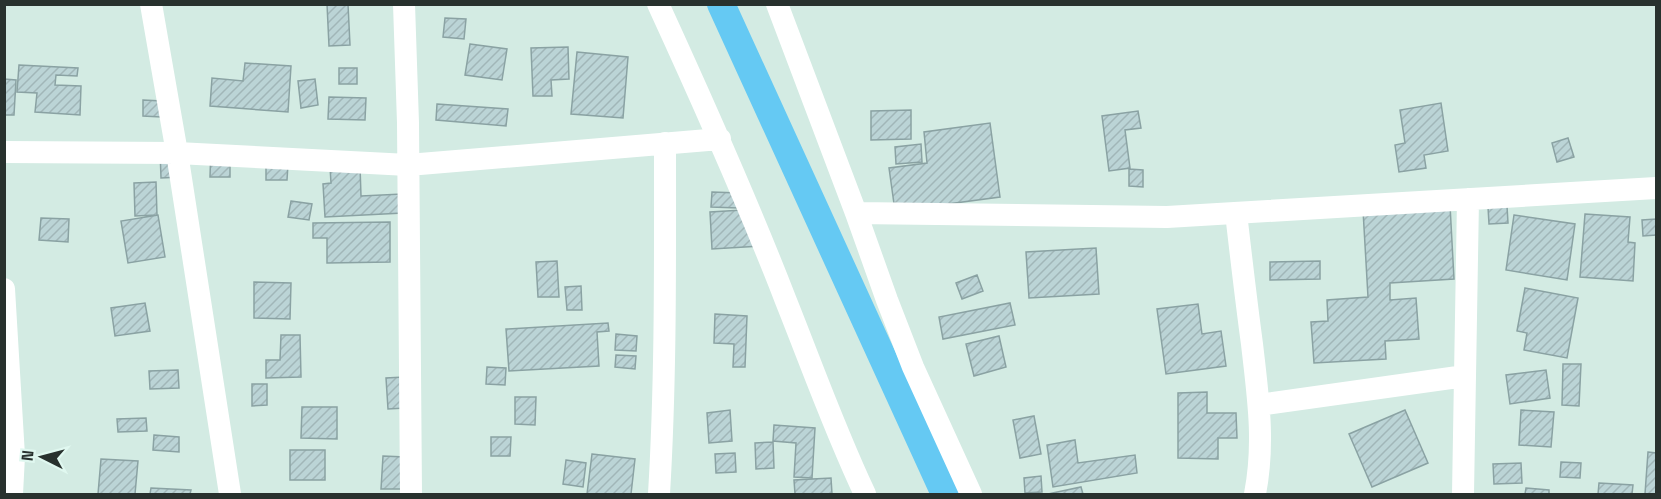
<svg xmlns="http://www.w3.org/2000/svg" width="1661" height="499" font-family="'Space Grotesk',sans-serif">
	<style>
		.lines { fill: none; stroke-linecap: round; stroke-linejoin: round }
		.canal { stroke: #65c9f3; stroke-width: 28 }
		.building { fill: url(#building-hatch); stroke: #8aa2a3; stroke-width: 1.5 }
		.minor { stroke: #fff; stroke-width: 22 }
	</style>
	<defs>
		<pattern id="building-hatch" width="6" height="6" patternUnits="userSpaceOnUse" patternTransform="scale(1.5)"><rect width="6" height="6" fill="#bbd4d6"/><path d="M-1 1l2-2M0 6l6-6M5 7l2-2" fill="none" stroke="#a1b6b8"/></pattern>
	</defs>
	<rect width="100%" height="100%" fill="#d3ebe3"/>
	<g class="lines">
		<path class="canal" d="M 721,4 L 945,494"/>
	</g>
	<path class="building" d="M 327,4 L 348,4 L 350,45 L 329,46 Z
		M 445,18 L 466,19 L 464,39 L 443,37 Z
		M 470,44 L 507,49 L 502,80 L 465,75 Z
		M 568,47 L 569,79 L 551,80 L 552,96 L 533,96 L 531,48 Z
		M 577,52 L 628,57 L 623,118 L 571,114 Z
		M 245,63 L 291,66 L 288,112 L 210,106 L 212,78 L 243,81 Z
		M 19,65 L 78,68 L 77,76 L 56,75 L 55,85 L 81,86 L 80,115 L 35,112 L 37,93 L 17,92 Z
		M 339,68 L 357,68 L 357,84 L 339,84 Z
		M 4,79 L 16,80 L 14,115 L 4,115 Z
		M 315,79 L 318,105 L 301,108 L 298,81 Z
		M 329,97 L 366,98 L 365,120 L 328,119 Z
		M 143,100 L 162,101 L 161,117 L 143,116 Z
		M 1441,103 L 1448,151 L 1424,155 L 1426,168 L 1399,172 L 1395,145 L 1405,143 L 1400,110 Z
		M 437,104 L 508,109 L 506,126 L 436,120 Z
		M 911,110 L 911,139 L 871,140 L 871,111 Z
		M 1138,111 L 1141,128 L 1125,130 L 1130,168 L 1109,171 L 1102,116 Z
		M 990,123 L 1000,197 L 895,211 L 889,168 L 927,163 L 924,132 Z
		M 1568,138 L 1574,157 L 1557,162 L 1552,143 Z
		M 921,144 L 922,162 L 896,164 L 895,147 Z
		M 211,147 L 230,147 L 230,177 L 210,177 Z
		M 160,150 L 181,177 L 161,178 Z
		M 266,164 L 288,164 L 287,180 L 266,180 Z
		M 360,166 L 361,196 L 402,194 L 403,213 L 325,217 L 323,184 L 331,183 L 330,167 Z
		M 1129,169 L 1143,170 L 1143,187 L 1129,186 Z
		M 156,182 L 157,215 L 135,216 L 134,183 Z
		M 712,192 L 739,193 L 738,208 L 711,207 Z
		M 291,201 L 312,204 L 309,220 L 288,217 Z
		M 1450,205 L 1454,279 L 1390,283 L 1390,300 L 1416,298 L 1419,339 L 1385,341 L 1386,359 L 1314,363 L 1311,322 L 1328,321 L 1327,300 L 1368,297 L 1363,210 Z
		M 1507,206 L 1508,223 L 1489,224 L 1488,207 Z
		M 759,209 L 761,246 L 712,249 L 710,212 Z
		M 1585,214 L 1630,217 L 1628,242 L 1635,243 L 1633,281 L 1580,277 Z
		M 158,215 L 165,257 L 128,263 L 121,221 Z
		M 1514,215 L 1575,224 L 1567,280 L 1506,270 Z
		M 41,218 L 69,219 L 68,242 L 39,240 Z
		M 1656,219 L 1656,235 L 1643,236 L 1642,220 Z
		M 390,222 L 390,262 L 327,263 L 327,238 L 313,238 L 313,223 Z
		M 1096,248 L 1099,294 L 1029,298 L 1026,252 Z
		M 557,261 L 559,297 L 538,297 L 536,262 Z
		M 1320,261 L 1320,279 L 1270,280 L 1270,262 Z
		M 977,275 L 983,291 L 962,299 L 956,283 Z
		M 254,282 L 291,283 L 290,319 L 254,318 Z
		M 581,286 L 582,310 L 567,310 L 565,287 Z
		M 1525,288 L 1578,298 L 1567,358 L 1524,350 L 1527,333 L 1517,331 Z
		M 145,303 L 150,331 L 115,336 L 111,308 Z
		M 1010,303 L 1015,325 L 943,339 L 939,317 Z
		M 1198,304 L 1202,334 L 1221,331 L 1226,366 L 1166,374 L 1157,309 Z
		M 715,314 L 747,316 L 745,367 L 733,367 L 734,344 L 714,343 Z
		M 608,323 L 609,331 L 597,332 L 599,366 L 509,371 L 506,329 Z
		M 616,334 L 637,336 L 636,351 L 615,350 Z
		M 281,335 L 300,335 L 301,377 L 266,378 L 266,360 L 280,360 Z
		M 999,336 L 1006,367 L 974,376 L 966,344 Z
		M 616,355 L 636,356 L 635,369 L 615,367 Z
		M 1563,364 L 1581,364 L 1579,406 L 1562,405 Z
		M 487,367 L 506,368 L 505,385 L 486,384 Z
		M 178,370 L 179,388 L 150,389 L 149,371 Z
		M 1546,370 L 1550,398 L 1510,404 L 1506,375 Z
		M 404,377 L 405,408 L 388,409 L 386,378 Z
		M 252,384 L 267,384 L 267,405 L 252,406 Z
		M 1207,392 L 1207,413 L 1236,413 L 1237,438 L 1218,438 L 1218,459 L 1178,458 L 1178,393 Z
		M 515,397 L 536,397 L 535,425 L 515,424 Z
		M 302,407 L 337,407 L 337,439 L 301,438 Z
		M 730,410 L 732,441 L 709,443 L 707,413 Z
		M 1405,410 L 1428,463 L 1372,487 L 1349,434 Z
		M 1521,410 L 1554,412 L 1551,447 L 1519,445 Z
		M 1034,416 L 1041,454 L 1020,458 L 1013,420 Z
		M 146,418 L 147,431 L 118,432 L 117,419 Z
		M 774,425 L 815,428 L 812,478 L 794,477 L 796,443 L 773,441 Z
		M 154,435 L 179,437 L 179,452 L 153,450 Z
		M 491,437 L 511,437 L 510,456 L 491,456 Z
		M 1075,440 L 1078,463 L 1135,455 L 1137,473 L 1053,487 L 1047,445 Z
		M 773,442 L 774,468 L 756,469 L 755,443 Z
		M 290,450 L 325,450 L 325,480 L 290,480 Z
		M 1648,452 L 1656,453 L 1656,494 L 1645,494 Z
		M 735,453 L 736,472 L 716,473 L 715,454 Z
		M 592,454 L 635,459 L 631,494 L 587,494 Z
		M 383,456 L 405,457 L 404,489 L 381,489 Z
		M 101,459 L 138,461 L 135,494 L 98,494 Z
		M 566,460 L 586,463 L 583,487 L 563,484 Z
		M 1561,462 L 1581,463 L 1580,478 L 1560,477 Z
		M 1521,463 L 1522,483 L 1494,484 L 1493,464 Z
		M 1041,476 L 1042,492 L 1025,493 L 1024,478 Z
		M 831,478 L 832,494 L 795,494 L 794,480 Z
		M 1599,483 L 1633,485 L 1632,494 L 1598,494 Z
		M 1081,487 L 1083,494 L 1048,494 Z
		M 151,488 L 191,490 L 190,494 L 150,494 Z
		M 1526,488 L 1549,490 L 1549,494 L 1525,494 Z"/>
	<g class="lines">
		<path class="minor" d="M 151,4 L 177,153 L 230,494
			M 404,4 L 408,123 L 411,494
			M 658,4 C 703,102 747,200 786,301 C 812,366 835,431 865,494
			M 777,4 L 856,213 L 1167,217 L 1656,188
			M 4,152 L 177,153 L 408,165 L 720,139
			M 856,213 L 887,300 L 913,367 L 971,494
			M 1236,213 C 1241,256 1246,300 1252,344 C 1258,397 1265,442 1255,494
			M 4,289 L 14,456 L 12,494
			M 1259,405 L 1465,376
			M 659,494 C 666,378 665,260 665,143
			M 1463,494 L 1468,199"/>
	</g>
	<rect width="1661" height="499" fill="none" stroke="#28312e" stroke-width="12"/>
	<g transform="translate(42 457) rotate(276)" stroke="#e0f8f0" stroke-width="4.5" paint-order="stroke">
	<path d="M0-4.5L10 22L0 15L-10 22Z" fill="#28312e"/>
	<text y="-9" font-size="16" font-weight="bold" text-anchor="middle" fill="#28312e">N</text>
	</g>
</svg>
